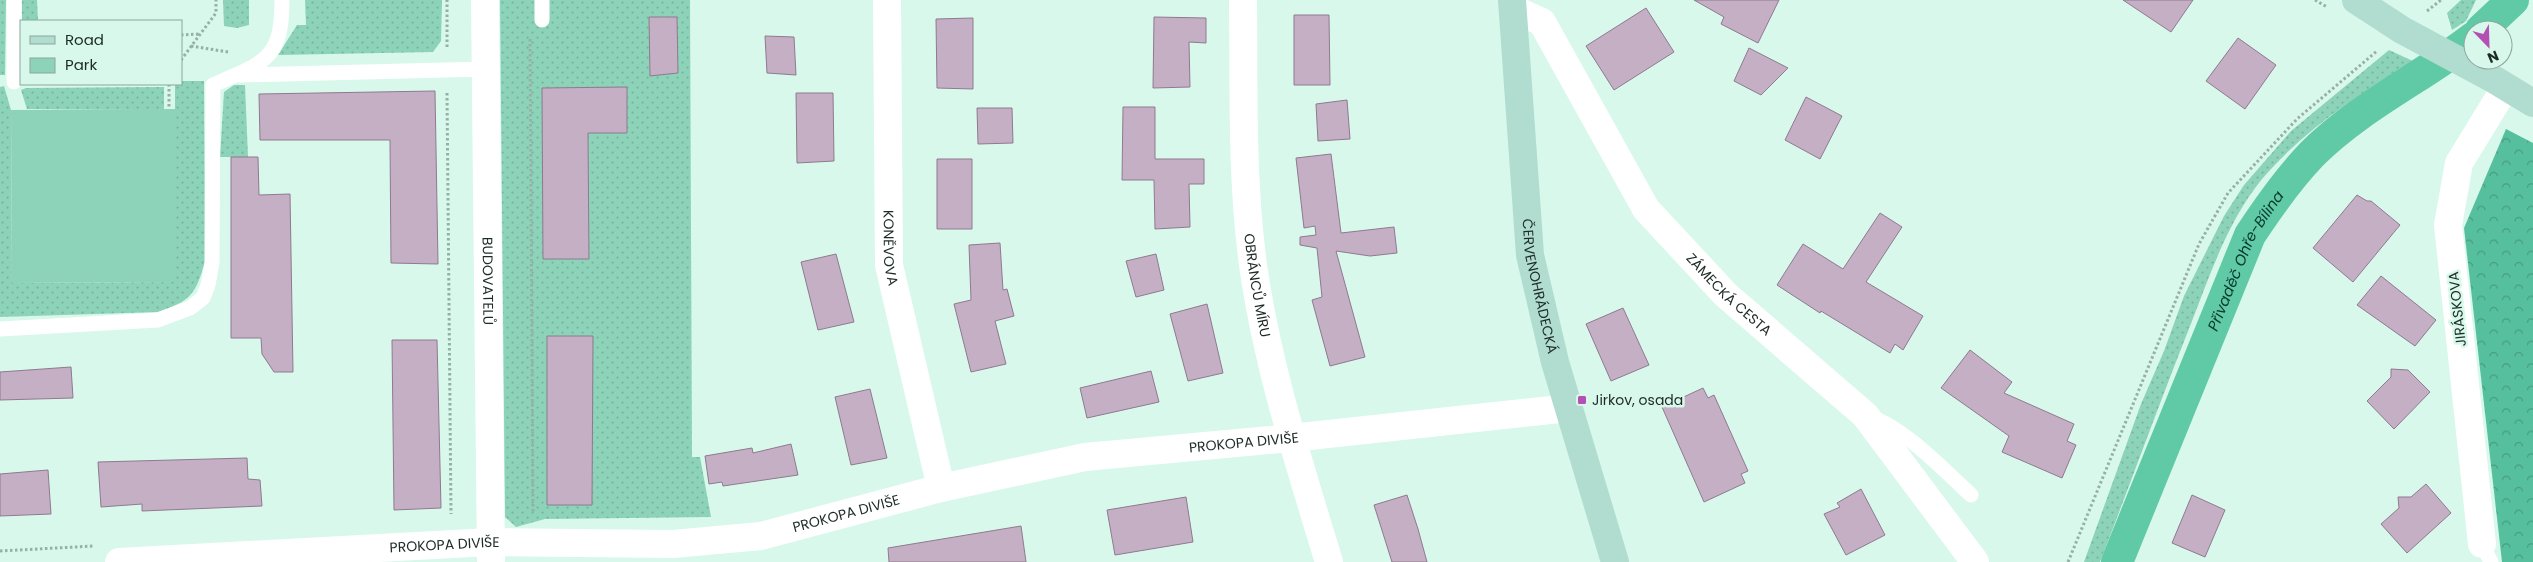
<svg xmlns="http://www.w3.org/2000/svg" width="2533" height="562" font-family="Poppins,sans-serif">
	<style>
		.grass { fill: url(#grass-dots) }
		.forest { fill: url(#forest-crowns) }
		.green { fill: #8cd3b9 }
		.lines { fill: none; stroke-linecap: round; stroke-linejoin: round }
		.canal { stroke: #60caa7; stroke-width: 32 }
		.building { fill: #c5afc4; stroke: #8f7a8e }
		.path { stroke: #96b0a6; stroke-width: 3; stroke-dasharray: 2.5 2.5; stroke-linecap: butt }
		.lane { stroke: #fff; stroke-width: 15 }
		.street { stroke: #fff; stroke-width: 28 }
		.secondary { stroke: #b0ddd0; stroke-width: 28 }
		.poi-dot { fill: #b44fb4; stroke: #d7f8eb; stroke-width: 2 }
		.labels { text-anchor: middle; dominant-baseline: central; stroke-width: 5; stroke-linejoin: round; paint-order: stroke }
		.street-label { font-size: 14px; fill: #1d2a25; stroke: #d7f8eb }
		.poi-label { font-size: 14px; fill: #1d2a25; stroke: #d7f8eb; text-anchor: start }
		.water-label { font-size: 15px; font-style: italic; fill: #08392b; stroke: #d7f8eb }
	</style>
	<defs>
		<pattern id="grass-dots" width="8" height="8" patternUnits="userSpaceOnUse" patternTransform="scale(1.25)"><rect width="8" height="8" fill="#8cd3b9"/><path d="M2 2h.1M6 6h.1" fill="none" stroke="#78b59f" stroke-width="1.8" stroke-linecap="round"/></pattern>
		<pattern id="forest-crowns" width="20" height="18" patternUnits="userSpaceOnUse" patternTransform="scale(1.25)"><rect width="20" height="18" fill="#56c09e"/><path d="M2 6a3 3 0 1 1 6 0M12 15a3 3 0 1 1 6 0" fill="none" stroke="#479c81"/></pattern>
	</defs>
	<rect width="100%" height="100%" fill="#d7f8eb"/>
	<path class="grass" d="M 0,0 L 6,0 L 5,75 L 0,75 Z
		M 22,0 L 37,0 L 38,21 L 22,21 Z
		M 223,0 L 249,0 L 249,25 L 237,28 L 224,26 Z
		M 305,0 L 442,0 L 441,41 L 433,52 L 278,55 L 297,25 L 306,25 Z
		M 500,0 L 690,0 L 692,457 L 700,457 L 711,517 L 545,519 L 516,527 L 505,517 Z
		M 2461,0 L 2476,0 L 2466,21 L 2452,30 L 2447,13 Z
		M 2389,50 L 2415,62 C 2359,93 2303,131 2262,179 C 2228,221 2211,272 2192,321 C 2160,401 2131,482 2100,562 L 2084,562 L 2141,404 L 2164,351 L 2184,296 L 2224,216 L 2244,185 L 2291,131 Z
		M 181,81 L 204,81 L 205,261 C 196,294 191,301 158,312 L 0,317 L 0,87 L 4,86 L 11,110 L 12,283 L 175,282 L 175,84 L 181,84 Z
		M 234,85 L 245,85 L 248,157 L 220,157 L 224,92 Z
		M 164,87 L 164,110 L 27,109 L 21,90 L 26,88 Z"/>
	<path class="forest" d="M 2506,129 L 2533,143 L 2533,562 L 2502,562 L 2464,228 Z"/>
	<path class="green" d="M 176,109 L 175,282 L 12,283 L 11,110 Z"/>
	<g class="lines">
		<g class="canal">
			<path d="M 2481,30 L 2513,0"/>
			<path id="s1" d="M 2117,562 L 2250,235 C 2269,206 2288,179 2312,154 C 2359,107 2421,78 2473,38"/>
		</g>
	</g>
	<path class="building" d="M 1694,0 L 1779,0 L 1758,43 L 1721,24 L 1724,17 Z
		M 2123,0 L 2193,0 L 2171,32 Z
		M 1646,8 L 1674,52 L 1614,90 L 1586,46 Z
		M 1294,15 L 1329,15 L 1330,85 L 1294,85 Z
		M 649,17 L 677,17 L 678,73 L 650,76 Z
		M 1154,17 L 1206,18 L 1206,43 L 1189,42 L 1190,87 L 1153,88 Z
		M 973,18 L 973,89 L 937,88 L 936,19 Z
		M 765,36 L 794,37 L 796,75 L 767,73 Z
		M 2238,38 L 2276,65 L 2245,109 L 2206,81 Z
		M 1749,48 L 1788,68 L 1761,95 L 1734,81 Z
		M 627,87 L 627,133 L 588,133 L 589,259 L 543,259 L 542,88 Z
		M 435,91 L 438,264 L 391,263 L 390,140 L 260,140 L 259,94 Z
		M 796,93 L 833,93 L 834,161 L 797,163 Z
		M 1806,97 L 1842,116 L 1820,159 L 1785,140 Z
		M 1347,100 L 1350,139 L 1318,141 L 1316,104 Z
		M 1123,107 L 1155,107 L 1155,159 L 1204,159 L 1204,184 L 1189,184 L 1190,227 L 1155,229 L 1154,180 L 1122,180 Z
		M 977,108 L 1012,108 L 1013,143 L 978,144 Z
		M 1331,154 L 1341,233 L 1394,227 L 1397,253 L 1370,256 L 1336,251 L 1365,357 L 1330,366 L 1312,300 L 1322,297 L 1317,248 L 1300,245 L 1300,237 L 1316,235 L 1315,226 L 1304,228 L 1296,158 Z
		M 231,157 L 258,157 L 259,195 L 290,194 L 293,372 L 274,372 L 262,354 L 261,338 L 231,338 Z
		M 937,159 L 972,159 L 972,229 L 937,229 Z
		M 2357,195 L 2367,201 L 2371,201 L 2400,225 L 2353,282 L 2313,248 Z
		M 1880,213 L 1902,227 L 1866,282 L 1923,316 L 1903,350 L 1895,344 L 1890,353 L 1821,311 L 1820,313 L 1777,285 L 1803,244 L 1843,269 Z
		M 1000,243 L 1003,290 L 1007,289 L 1014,316 L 995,321 L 1006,364 L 971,372 L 954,304 L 971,300 L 969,245 Z
		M 836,254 L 854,322 L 818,330 L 801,262 Z
		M 1156,254 L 1164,290 L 1136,297 L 1126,261 Z
		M 2381,276 L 2436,320 L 2415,346 L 2357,305 Z
		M 1207,304 L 1223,373 L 1188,381 L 1170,314 Z
		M 1623,308 L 1649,365 L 1611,381 L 1586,324 Z
		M 547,336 L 593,336 L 592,505 L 547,505 Z
		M 392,340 L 437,340 L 441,508 L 394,510 Z
		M 1970,350 L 2012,382 L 2004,393 L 2074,424 L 2067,441 L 2076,445 L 2062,478 L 2002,452 L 2009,436 L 1941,388 Z
		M 71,367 L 73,398 L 0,400 L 0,372 Z
		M 2391,369 L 2408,370 L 2430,392 L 2394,429 L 2367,401 L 2391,377 Z
		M 1151,371 L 1159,402 L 1087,418 L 1080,388 Z
		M 1703,388 L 1708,398 L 1714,395 L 1748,471 L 1741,474 L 1745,483 L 1704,502 L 1662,407 Z
		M 870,389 L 887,458 L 851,465 L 835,397 Z
		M 791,444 L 798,475 L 723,486 L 722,482 L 709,484 L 705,456 L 752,448 L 753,453 Z
		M 247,458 L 248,479 L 260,480 L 262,506 L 142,511 L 142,504 L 101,507 L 98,462 Z
		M 48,470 L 51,514 L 0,516 L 0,474 Z
		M 2426,484 L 2451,513 L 2407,553 L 2381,524 L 2399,508 L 2398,497 L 2411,497 Z
		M 1861,489 L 1885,535 L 1846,555 L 1824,514 L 1840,507 L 1837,503 Z
		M 1407,495 L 1418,529 L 1427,562 L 1392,562 L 1374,505 Z
		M 2192,495 L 2225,510 L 2205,557 L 2172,543 Z
		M 1186,497 L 1193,542 L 1115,555 L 1107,510 Z
		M 1021,526 L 1026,562 L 889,562 L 888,548 Z"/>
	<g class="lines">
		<path class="path" d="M 2315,0 L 2327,7
			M 2427,11 L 2441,0
			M 181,35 L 199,34
			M 530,39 L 533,513
			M 191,46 L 228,52
			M 447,47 L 447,0
			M 181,60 L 216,13 L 216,0
			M 169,84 L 169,109
			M 447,93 L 451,514
			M 0,551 L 94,546
			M 2068,562 L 2199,244 L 2228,193 L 2297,119 L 2377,51"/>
		<path class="lane" d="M 542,0 L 542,20
			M 240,75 L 485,69
			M 14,82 L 14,0
			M 0,329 L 158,320 L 190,308 L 203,298 L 208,285 L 212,263 L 213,85 C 264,62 282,61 282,0
			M 1873,418 C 1905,429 1945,471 1971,495
			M 2482,544 L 2491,562"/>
		<g class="street">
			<path id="s2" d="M 485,0 L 491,562"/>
			<path id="s3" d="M 887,0 L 889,265 L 941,488"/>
			<path id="s4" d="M 1243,0 C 1244,91 1241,182 1254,272 C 1269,372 1300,466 1329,562"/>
			<path id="s5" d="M 1513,9 L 1542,22 L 1646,209 L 1726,295 L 1865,415 L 1975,562"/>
			<path d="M 2482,544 L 2448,225 L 2459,163 L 2505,88"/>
			<path id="s6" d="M 119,562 L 491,542 L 673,544 L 761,536 L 941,488 L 1085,457 L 1291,438 L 1569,408"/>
		</g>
		<g class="secondary">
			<path id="s7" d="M 1512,0 L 1530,255 L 1555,362 L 1615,562"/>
			<path d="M 2356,0 L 2402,30 L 2495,80 L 2533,103"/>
		</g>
	</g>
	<rect class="poi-dot" x="1577" y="395" width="10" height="10" rx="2.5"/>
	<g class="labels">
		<g class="street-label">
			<text stroke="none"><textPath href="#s3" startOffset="248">KONĚVOVA</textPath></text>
			<text stroke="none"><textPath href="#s2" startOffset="281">BUDOVATELŮ</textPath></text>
			<text stroke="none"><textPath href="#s4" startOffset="286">OBRÁNCŮ MÍRU</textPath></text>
			<text stroke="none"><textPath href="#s7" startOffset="288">ČERVENOHRÁDECKÁ</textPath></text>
			<text stroke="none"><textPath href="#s5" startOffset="365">ZÁMECKÁ CESTA</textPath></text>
			<text transform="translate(2457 309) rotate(-96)">JIRÁSKOVA</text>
			<text stroke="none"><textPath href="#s6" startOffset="1136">PROKOPA DIVIŠE</textPath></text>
			<text stroke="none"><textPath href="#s6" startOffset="731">PROKOPA DIVIŠE</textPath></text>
			<text stroke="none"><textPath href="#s6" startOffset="326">PROKOPA DIVIŠE</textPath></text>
		</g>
		<g class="poi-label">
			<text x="1592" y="400">Jirkov, osada</text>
		</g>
		<g class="water-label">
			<text stroke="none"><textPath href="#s1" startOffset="328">Přivaděč Ohře-Bílina</textPath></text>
		</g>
	</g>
	<rect x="20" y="20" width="162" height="65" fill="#d7f8eb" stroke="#8da69c"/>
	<rect x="30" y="36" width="25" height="8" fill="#b0ddd0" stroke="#8da69c"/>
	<text x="65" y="45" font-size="15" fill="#1d2a25">Road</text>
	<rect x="30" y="58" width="25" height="15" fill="#8cd3b9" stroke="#8da69c"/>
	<text x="65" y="70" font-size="15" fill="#1d2a25">Park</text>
	<g transform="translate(2488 45) rotate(157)"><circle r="24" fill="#d7f8eb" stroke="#8da69c"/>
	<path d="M0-4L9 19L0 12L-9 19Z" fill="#b44fb4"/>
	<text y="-8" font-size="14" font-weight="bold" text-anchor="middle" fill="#1d2a25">N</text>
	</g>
</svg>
